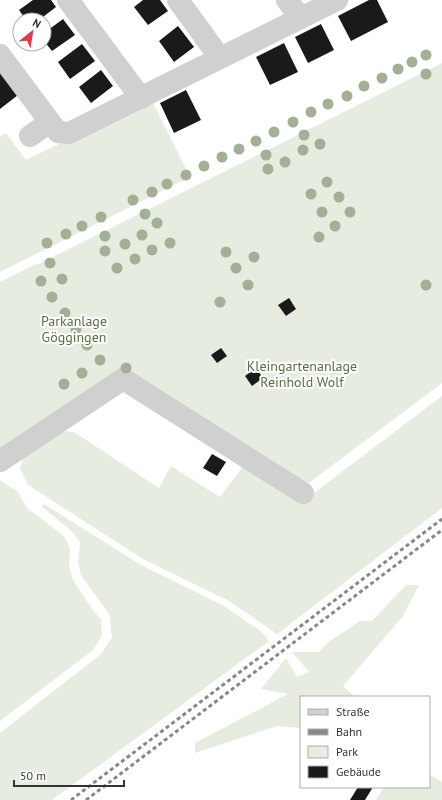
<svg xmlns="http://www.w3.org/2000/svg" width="442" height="800" font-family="'PT Sans',sans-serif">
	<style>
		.green { fill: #e6ecdf }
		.building { fill: #1a1a1a }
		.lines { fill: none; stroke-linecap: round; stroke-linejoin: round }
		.minor { stroke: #d0d0d0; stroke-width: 22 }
		.rail { stroke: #888; stroke-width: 3; stroke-dasharray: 4 3; stroke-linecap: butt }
		.tree { fill: #a2b095 }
		.labels { text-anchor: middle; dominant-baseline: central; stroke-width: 4; stroke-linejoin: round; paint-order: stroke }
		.park-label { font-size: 14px; fill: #56703f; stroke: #fff }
	</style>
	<rect width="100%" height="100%" fill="#fff"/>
	<path class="green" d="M 442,63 L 442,383 L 310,482 L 302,485 L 132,378 L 0,467 L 0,282 L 36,264 L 37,265 Z
		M 151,99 L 190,177 L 0,272 L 0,137 L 6,133 L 26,160 Z
		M 442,396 L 442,508 L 277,634 L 229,601 L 143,559 L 28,485 L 20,468 L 25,455 L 61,431 L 74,432 L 159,488 L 171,466 L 220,497 L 244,465 L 302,502 Z
		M 0,480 L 18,492 L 27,508 L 64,536 L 70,548 L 69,565 L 73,580 L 92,609 L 101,620 L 102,636 L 93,650 L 0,721 Z
		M 44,504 L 141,565 L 224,606 L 262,632 L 269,641 L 52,800 L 0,800 L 0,733 L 101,654 L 112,637 L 109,614 L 81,575 L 78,562 L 80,542 L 72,531 L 42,507 Z
		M 406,585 L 419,585 L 403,616 L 343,686 L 355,697 L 301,697 L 301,728 L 277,726 L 195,753 L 195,743 L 288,694 L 261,689 L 286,658 L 297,677 L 309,672 L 292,652 L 319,652 L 330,641 L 360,621 L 372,621 Z
		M 429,774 L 442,782 L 442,800 L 376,800 L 384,787 L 429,787 Z"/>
	<path class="building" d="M 33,0 L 51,0 L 56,7 L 39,20 L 26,20 L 19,10 Z
		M 143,0 L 160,0 L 168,11 L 148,25 L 134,7 Z
		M 369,0 L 377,0 L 388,22 L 351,41 L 338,16 Z
		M 63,19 L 75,35 L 52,51 L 44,41 L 44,33 Z
		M 321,24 L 334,50 L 308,63 L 295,37 Z
		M 178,26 L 194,47 L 174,62 L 159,41 Z
		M 284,43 L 298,72 L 270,85 L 256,57 Z
		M 82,44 L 95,61 L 70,79 L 58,62 Z
		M 101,70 L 113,86 L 91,103 L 79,87 Z
		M 0,71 L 18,95 L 0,109 Z
		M 186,90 L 201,120 L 174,133 L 160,103 Z
		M 289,298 L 296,309 L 286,316 L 278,305 Z
		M 221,348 L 227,356 L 217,363 L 211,355 Z
		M 256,368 L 263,378 L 252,386 L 245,376 Z
		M 212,454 L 226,462 L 217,476 L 203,468 Z
		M 358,787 L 373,787 L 365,800 L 350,800 Z"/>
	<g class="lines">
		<path class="minor" d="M 68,0 L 141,98
			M 178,0 L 220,58
			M 287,0 L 301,18
			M 0,55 L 50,122
			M 30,136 L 50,122 L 58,132 L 69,133 L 337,0
			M 0,461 L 123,379 L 303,493"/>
		<path class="rail" d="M 71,800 L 442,519
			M 86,800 L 442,530"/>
	</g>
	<g class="tree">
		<circle cx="426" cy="55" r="5.5"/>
		<circle cx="412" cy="62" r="5.5"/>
		<circle cx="398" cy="69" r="5.5"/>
		<circle cx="426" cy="74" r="5.5"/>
		<circle cx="382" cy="78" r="5.5"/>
		<circle cx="364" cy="86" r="5.5"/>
		<circle cx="347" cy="96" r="5.5"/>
		<circle cx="328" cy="104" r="5.5"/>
		<circle cx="311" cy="112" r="5.5"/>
		<circle cx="293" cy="122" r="5.5"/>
		<circle cx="274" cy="132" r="5.5"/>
		<circle cx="304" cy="135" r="5.5"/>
		<circle cx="256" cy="141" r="5.5"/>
		<circle cx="320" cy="144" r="5.5"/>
		<circle cx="239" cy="149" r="5.5"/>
		<circle cx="303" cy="150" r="5.5"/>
		<circle cx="266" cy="155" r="5.5"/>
		<circle cx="222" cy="157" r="5.5"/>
		<circle cx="285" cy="162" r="5.5"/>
		<circle cx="204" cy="166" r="5.5"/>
		<circle cx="268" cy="169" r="5.5"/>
		<circle cx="186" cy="175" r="5.5"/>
		<circle cx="327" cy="182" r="5.5"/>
		<circle cx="167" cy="184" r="5.5"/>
		<circle cx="152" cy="192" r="5.5"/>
		<circle cx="311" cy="194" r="5.5"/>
		<circle cx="339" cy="197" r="5.5"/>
		<circle cx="133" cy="200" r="5.5"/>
		<circle cx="322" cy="212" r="5.5"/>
		<circle cx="350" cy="212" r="5.5"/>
		<circle cx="145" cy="214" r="5.5"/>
		<circle cx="101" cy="217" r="5.5"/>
		<circle cx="157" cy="223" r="5.5"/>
		<circle cx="82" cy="226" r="5.5"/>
		<circle cx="335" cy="226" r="5.5"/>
		<circle cx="66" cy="234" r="5.5"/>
		<circle cx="142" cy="235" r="5.5"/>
		<circle cx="105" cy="236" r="5.5"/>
		<circle cx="319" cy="237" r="5.5"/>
		<circle cx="47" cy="243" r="5.5"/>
		<circle cx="170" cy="243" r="5.5"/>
		<circle cx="125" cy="244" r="5.5"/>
		<circle cx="152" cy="250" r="5.5"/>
		<circle cx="105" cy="251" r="5.5"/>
		<circle cx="226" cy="252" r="5.5"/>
		<circle cx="254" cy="257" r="5.5"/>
		<circle cx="135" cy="259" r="5.5"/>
		<circle cx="50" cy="263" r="5.5"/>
		<circle cx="117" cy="268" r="5.5"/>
		<circle cx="236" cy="268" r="5.5"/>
		<circle cx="62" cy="279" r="5.5"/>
		<circle cx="41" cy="281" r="5.5"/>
		<circle cx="248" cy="285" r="5.5"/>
		<circle cx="426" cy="285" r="5.5"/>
		<circle cx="52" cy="297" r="5.5"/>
		<circle cx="220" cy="302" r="5.5"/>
		<circle cx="65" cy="313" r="5.5"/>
		<circle cx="76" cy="329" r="5.5"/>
		<circle cx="87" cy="345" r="5.5"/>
		<circle cx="100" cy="360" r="5.5"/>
		<circle cx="126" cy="368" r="5.5"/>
		<circle cx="82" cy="373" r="5.5"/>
		<circle cx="64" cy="384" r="5.5"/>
	</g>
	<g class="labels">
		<g class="park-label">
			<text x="74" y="321">Parkanlage<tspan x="74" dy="16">Göggingen</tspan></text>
			<text x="302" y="366">Kleingartenanlage<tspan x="302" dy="16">Reinhold Wolf</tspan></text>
		</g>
	</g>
	<rect x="300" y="696" width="130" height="92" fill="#ffffff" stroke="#adadad"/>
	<rect x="308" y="709" width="20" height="6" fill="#d0d0d0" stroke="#adadad"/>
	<text x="336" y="716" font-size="12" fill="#333333">Straße</text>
	<rect x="308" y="729" width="20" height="6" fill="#888888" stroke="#adadad"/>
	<text x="336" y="736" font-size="12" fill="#333333">Bahn</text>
	<rect x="308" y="746" width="20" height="12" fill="#e6ecdf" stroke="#adadad"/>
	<text x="336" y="756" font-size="12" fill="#333333">Park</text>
	<rect x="308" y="766" width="20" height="12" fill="#1a1a1a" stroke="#adadad"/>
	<text x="336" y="776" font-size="12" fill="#333333">Gebäude</text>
	<g transform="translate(32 32) rotate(30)"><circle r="19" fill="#ffffff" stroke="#adadad"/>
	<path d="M0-3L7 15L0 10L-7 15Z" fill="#e63946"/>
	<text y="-6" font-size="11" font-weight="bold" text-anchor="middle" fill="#333333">N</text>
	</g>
	<path d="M14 780v6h110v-6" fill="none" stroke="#333333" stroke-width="2"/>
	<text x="20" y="780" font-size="12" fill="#333333" stroke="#ffffff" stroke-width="3" paint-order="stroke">50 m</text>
</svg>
